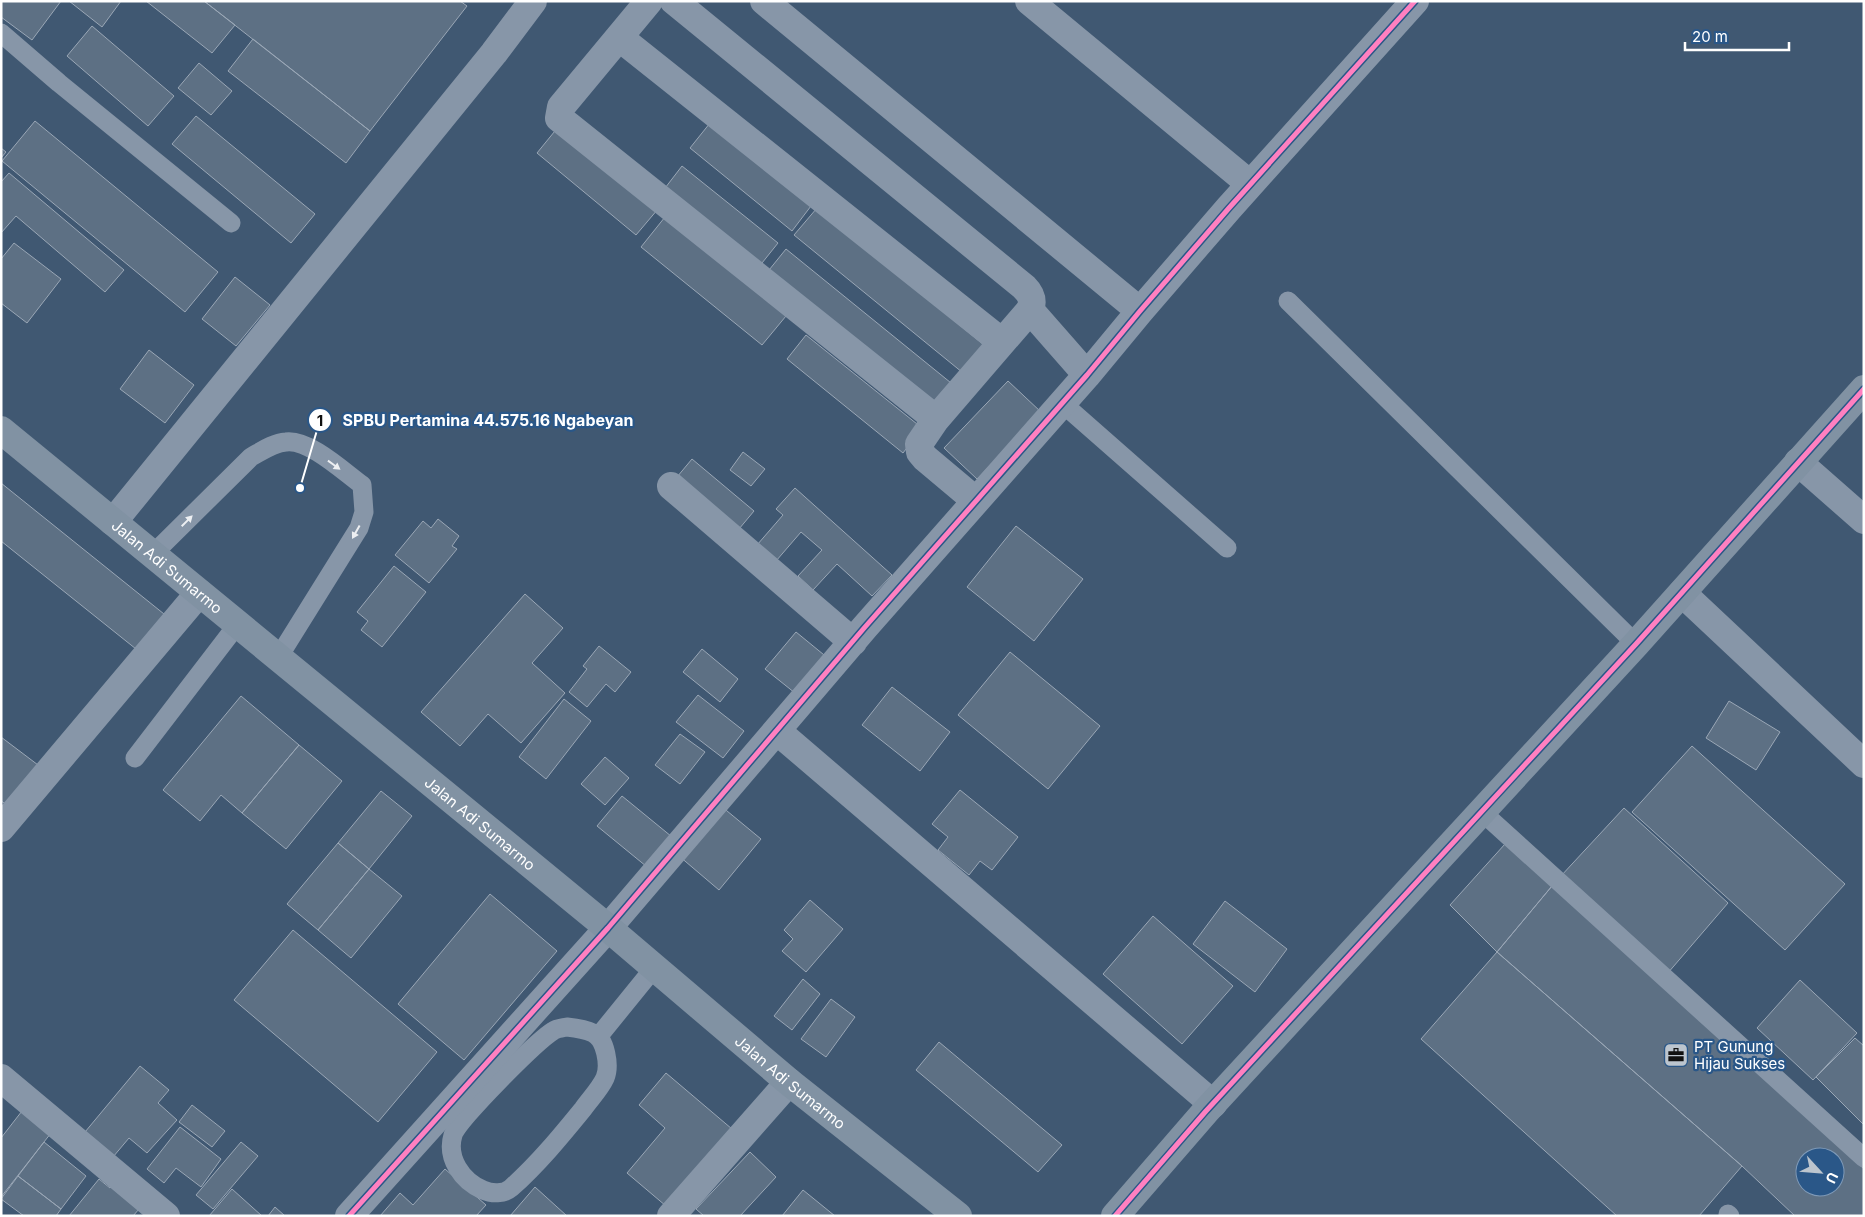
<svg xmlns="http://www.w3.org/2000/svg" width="1865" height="1217" font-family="Inter,sans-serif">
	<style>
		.building { fill: #5d7084; stroke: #9aa7b6; fill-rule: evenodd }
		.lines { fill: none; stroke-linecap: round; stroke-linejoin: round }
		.lane { stroke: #8796a8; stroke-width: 19 }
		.street { stroke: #8796a8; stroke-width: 28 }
		.secondary { stroke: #8192a3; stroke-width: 28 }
		.cycleway-casing { stroke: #2a5788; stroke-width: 8 }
		.cycleway { stroke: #ff80c0; stroke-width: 5 }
		.oneway { fill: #edeff2 }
		.labels { text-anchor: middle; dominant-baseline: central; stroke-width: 4.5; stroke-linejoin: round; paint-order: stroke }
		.street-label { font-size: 15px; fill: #fff; stroke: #2a5788 }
		.poi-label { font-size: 15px; fill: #fff; stroke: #2a5788; text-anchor: start }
		.leader { fill: none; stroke: #fff; stroke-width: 2 }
		.callout-dot { fill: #fff; stroke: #2a5788; stroke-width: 2 }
		.mark-label { font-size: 15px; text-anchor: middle; font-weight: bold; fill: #111 }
		.callout-label { font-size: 16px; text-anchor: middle; font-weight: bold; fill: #fff; stroke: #2a5788; stroke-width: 4.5; stroke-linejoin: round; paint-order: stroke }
	</style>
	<rect width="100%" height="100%" fill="#405872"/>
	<path class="building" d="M 1,1 L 61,1 L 32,40 L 1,17 Z
		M 69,1 L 121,1 L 102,27 Z
		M 146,1 L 204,1 L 235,25 L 212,53 Z
		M 204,1 L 460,1 L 467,6 L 370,131 Z
		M 92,26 L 174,96 L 148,126 L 67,56 Z
		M 253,39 L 370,131 L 346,163 L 228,71 Z
		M 199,63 L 232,91 L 211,115 L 178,88 Z
		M 196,116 L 315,214 L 291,243 L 172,144 Z
		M 35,121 L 218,272 L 185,312 L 2,161 Z
		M 710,123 L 811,206 L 792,231 L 690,148 Z
		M 559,126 L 658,209 L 636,235 L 537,153 Z
		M 1,148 L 6,152 L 1,158 Z
		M 682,166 L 778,243 L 758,268 L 662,192 Z
		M 9,173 L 124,270 L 105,292 L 16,216 L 1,233 L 1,182 Z
		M 817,208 L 990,350 L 968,377 L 794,235 Z
		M 665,217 L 786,316 L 762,345 L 641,247 Z
		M 14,243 L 61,279 L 27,323 L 1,303 L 1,259 Z
		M 786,249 L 956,387 L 935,413 L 765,275 Z
		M 235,277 L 270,305 L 236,346 L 202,319 Z
		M 806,335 L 922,428 L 903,453 L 787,359 Z
		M 149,350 L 194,385 L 165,423 L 120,389 Z
		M 1008,381 L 1041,412 L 977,479 L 944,448 Z
		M 743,452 L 765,469 L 751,486 L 730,470 Z
		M 692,459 L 754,511 L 734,535 L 672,483 Z
		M 1,483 L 169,618 L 141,653 L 1,541 Z
		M 795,488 L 892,575 L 872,596 L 837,564 L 813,590 L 798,576 L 822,550 L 801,532 L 776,561 L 757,545 L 783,515 L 776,509 Z
		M 438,519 L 459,536 L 452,546 L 457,549 L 429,583 L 395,555 L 423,521 L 431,528 Z
		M 1016,526 L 1083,579 L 1034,641 L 967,587 Z
		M 394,566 L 426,592 L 382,647 L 361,630 L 368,621 L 357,612 Z
		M 525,594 L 563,628 L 532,663 L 565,693 L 521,743 L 488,714 L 460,746 L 421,712 Z
		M 796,632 L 829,659 L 800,697 L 765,669 Z
		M 599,646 L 631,672 L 615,692 L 606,684 L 587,707 L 569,692 L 587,669 L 583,666 Z
		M 702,649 L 738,679 L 720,702 L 683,672 Z
		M 1010,652 L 1100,726 L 1048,789 L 958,715 Z
		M 892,687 L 950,732 L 920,771 L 862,725 Z
		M 698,695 L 744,731 L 723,758 L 676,722 Z
		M 241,696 L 299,745 L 242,813 L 221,795 L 200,821 L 163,790 Z
		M 564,699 L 591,721 L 546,779 L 519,757 Z
		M 1729,701 L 1780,732 L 1756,770 L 1706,738 Z
		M 680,734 L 705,752 L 680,784 L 655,765 Z
		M 1,737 L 42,768 L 12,808 L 1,801 Z
		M 299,745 L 342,781 L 286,849 L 242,813 Z
		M 1692,746 L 1845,884 L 1785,950 L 1632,812 Z
		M 605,757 L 629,778 L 605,805 L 581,784 Z
		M 960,790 L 1018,837 L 992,870 L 980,861 L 969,875 L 938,850 L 948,837 L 932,824 Z
		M 381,791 L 412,816 L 369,869 L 338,843 Z
		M 622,796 L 677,841 L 652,871 L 597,826 Z
		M 721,806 L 761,839 L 719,890 L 679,856 Z
		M 1624,808 L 1728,903 L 1667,974 L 1560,877 Z
		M 338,843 L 369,869 L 318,930 L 287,904 Z
		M 1505,844 L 1552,886 L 1497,952 L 1450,905 Z
		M 369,869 L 402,896 L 351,958 L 318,930 Z
		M 1552,886 L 1864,1169 L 1864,1216 L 1795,1216 L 1742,1166 L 1497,952 ZM 1805,1157 L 1835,1157 L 1835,1187 L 1805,1187 Z
		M 490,894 L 557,951 L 464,1060 L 398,1004 Z
		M 810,900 L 843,929 L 806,972 L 782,951 L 793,939 L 784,930 Z
		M 1225,901 L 1287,949 L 1255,992 L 1193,944 Z
		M 1153,916 L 1233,986 L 1182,1044 L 1103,974 Z
		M 293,930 L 437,1052 L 378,1122 L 234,1000 Z
		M 1497,952 L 1742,1166 L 1699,1216 L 1617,1216 L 1421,1039 Z
		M 803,979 L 820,994 L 792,1030 L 774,1016 Z
		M 1800,980 L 1857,1033 L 1813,1080 L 1757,1028 Z
		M 831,999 L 855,1017 L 826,1057 L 801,1039 Z
		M 1855,1038 L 1864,1046 L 1864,1125 L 1816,1077 Z
		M 939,1042 L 1062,1145 L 1038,1172 L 916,1070 Z
		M 140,1066 L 169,1090 L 158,1103 L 177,1120 L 147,1153 L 129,1138 L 113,1157 L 85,1132 Z
		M 666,1073 L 732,1129 L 666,1206 L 627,1173 L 665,1128 L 639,1105 Z
		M 192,1105 L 225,1131 L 212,1147 L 179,1122 Z
		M 22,1111 L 51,1133 L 1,1197 L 1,1138 Z
		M 180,1127 L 221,1159 L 201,1187 L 176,1168 L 164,1183 L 147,1169 Z
		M 44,1142 L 86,1176 L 61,1209 L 18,1176 Z
		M 241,1142 L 258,1156 L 213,1209 L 196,1195 Z
		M 750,1152 L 776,1177 L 740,1216 L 704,1216 L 696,1209 Z
		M 445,1169 L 486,1205 L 476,1216 L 380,1216 L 400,1193 L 413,1205 Z
		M 18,1176 L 61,1209 L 56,1216 L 24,1216 L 1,1199 Z
		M 99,1179 L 110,1188 L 118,1179 L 145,1202 L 133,1216 L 69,1216 Z
		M 535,1187 L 567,1216 L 510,1216 Z
		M 232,1189 L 262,1216 L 209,1216 Z
		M 803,1190 L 835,1216 L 782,1216 Z
		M 275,1207 L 285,1216 L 268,1216 Z"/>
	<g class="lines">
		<path class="lane" d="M 1,33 L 59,83 L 231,223
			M 1288,301 L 1636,644
			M 1062,403 L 1227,548
			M 152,555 L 251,457 C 262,451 273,443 286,442 C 309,439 344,472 362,485 L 364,512 L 359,528 L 278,658
			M 135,758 L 237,625
			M 1482,812 L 1864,1158
			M 567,1027 C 576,1028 585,1029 593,1033 C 606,1039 610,1066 605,1078 C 600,1089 590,1099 583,1109 C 561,1136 538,1164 511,1188 C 504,1194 492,1194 483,1190 C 462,1181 446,1158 453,1135 C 458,1119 537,1041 553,1031 C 557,1028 562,1028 567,1027 Z
			M 598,1037 L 654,968
			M 1728,1214 L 1730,1216"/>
		<path class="street" d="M 649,1 L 561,107 L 559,118 L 936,419
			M 674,1 L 1024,287 C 1031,294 1034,300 1030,310 L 936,419 L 919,444 L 920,452 L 925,458 L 975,500
			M 764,1 L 1140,311
			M 1029,1 L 1250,184
			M 620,38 L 1002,342
			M 1030,310 L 1087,375
			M 1798,462 L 1864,520
			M 671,486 L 853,642
			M 113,522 L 494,53 L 533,1
			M 1682,593 L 1864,764
			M 777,731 L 1213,1104
			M 1,828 L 199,593
			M 1,1078 L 166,1216
			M 349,1216 L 608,928 L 865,627 L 1087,375 L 1140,311 L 1229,208 L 1415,1
			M 671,1216 L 789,1082"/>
		<g class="secondary">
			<path id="s1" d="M 1,430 L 608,928 L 789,1082 L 958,1216"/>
			<path d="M 1115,1216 L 1206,1111 L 1636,644 L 1864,389"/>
		</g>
		<defs>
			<path id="cycleway" d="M 349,1216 L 608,928 L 865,627 L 1087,375 L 1140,311 L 1229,208 L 1415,1
				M 1115,1216 L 1206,1111 L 1636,644 L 1864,389"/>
		</defs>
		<use href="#cycleway" class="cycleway-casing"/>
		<use href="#cycleway" class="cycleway"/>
	</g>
	<defs><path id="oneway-solid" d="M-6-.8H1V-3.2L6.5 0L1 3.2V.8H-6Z" transform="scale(1.25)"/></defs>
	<g class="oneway">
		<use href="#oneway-solid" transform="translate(334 465) rotate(36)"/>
		<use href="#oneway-solid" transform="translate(187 521) rotate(-45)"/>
		<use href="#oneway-solid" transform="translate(356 532) rotate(119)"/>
	</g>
	<defs>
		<symbol id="office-square" viewBox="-11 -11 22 22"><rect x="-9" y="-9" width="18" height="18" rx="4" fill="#bcc5ce" stroke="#2a5788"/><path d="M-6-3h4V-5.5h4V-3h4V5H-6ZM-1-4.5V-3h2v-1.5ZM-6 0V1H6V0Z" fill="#111"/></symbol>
	</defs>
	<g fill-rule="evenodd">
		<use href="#office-square" x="1662" y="1041" width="28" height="28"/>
	</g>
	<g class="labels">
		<g class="street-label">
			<text stroke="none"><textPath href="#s1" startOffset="215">Jalan Adi Sumarmo</textPath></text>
			<text stroke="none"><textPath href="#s1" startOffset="620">Jalan Adi Sumarmo</textPath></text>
			<text stroke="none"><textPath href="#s1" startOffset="1024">Jalan Adi Sumarmo</textPath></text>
		</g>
		<g class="poi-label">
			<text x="1694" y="1046">PT Gunung<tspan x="1694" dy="17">Hijau Sukses</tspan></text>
		</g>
	</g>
	<path class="leader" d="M300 488L320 420"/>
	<g class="callout-dot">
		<circle cx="300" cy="488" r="5"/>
		<circle cx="320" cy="420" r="12"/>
	</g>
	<g class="mark-label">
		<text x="320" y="426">1</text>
	</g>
	<g class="callout-label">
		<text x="488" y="426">SPBU Pertamina 44.575.16 Ngabeyan</text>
	</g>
	<rect width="1865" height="1217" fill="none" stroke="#ffffff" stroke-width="5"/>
	<g transform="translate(1820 1172) rotate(116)"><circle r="24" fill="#2a5788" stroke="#7f9ab8"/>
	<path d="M0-4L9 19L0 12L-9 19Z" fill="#bcc5ce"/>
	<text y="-8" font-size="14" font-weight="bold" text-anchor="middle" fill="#ffffff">U</text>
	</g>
	<path d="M1685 42v8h104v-8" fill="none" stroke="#ffffff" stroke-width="2.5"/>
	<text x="1692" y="42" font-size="15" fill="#ffffff" stroke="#2a5788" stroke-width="4" paint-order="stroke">20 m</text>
</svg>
